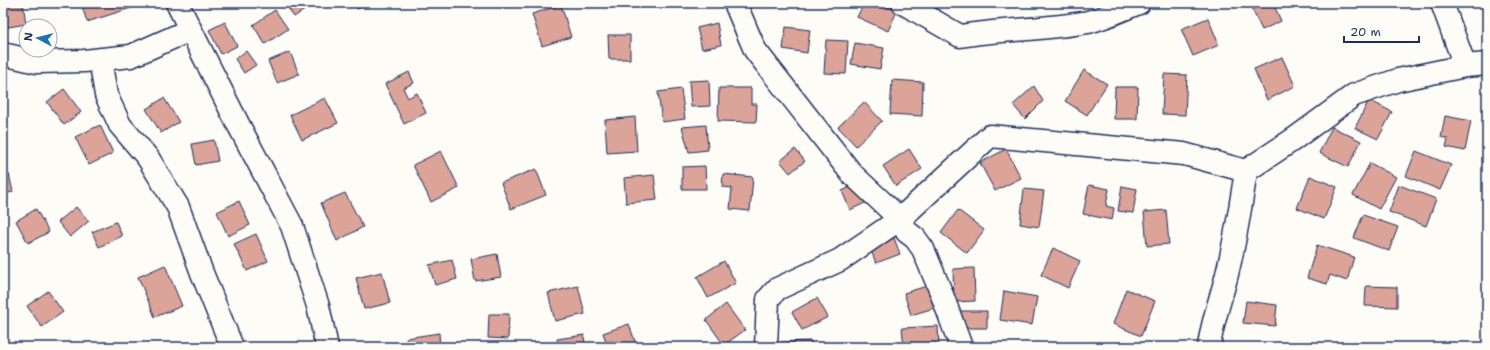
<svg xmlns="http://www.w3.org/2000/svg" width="1490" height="350" font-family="'Shantell Sans',sans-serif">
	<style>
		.building { fill: #dca399; stroke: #1b2f5e }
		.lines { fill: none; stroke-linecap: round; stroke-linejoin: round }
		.street-casing { stroke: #1b2f5e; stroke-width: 25 }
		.street { stroke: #fdfcf7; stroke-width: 22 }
	</style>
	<rect width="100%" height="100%" fill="#fdfcf7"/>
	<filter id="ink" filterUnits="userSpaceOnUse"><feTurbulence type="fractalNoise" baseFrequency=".025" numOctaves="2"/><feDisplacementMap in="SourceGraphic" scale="8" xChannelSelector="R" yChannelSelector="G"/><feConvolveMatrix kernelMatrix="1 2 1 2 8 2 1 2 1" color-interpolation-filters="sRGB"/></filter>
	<g filter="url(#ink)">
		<path class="building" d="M 17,3 L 23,3 L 26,24 L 3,28 L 3,5 Z
			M 81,3 L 133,3 L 134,7 L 87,22 Z
			M 285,3 L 303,3 L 306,9 L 294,17 Z
			M 354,3 L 368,3 L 368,4 L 357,9 Z
			M 864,3 L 878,3 L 897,11 L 888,31 L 857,17 Z
			M 1249,3 L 1273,3 L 1281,21 L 1262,30 Z
			M 561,5 L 571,37 L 542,46 L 532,14 Z
			M 275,10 L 288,29 L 265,44 L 253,25 Z
			M 1208,18 L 1219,45 L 1193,56 L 1181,29 Z
			M 225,22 L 237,46 L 221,54 L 209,30 Z
			M 717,23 L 721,45 L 702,49 L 697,28 Z
			M 786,27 L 810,30 L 807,53 L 783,49 Z
			M 608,35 L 630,35 L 630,59 L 609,59 Z
			M 826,40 L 848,41 L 846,74 L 824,73 Z
			M 855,43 L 884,48 L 880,69 L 851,64 Z
			M 246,51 L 256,65 L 244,73 L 235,59 Z
			M 290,52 L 299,74 L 277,83 L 268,61 Z
			M 1282,57 L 1295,86 L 1267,100 L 1254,69 Z
			M 1084,70 L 1107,84 L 1087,115 L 1065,101 Z
			M 409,72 L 414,83 L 403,88 L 408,98 L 417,93 L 426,113 L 404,124 L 385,84 Z
			M 1164,74 L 1187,75 L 1185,115 L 1162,114 Z
			M 709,80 L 710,106 L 691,107 L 689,81 Z
			M 892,80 L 923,82 L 922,116 L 890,114 Z
			M 1034,86 L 1043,101 L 1025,119 L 1013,105 Z
			M 1115,87 L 1138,87 L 1137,119 L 1114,119 Z
			M 719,88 L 751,88 L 751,104 L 757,104 L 756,122 L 718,121 Z
			M 64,89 L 81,112 L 64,125 L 47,102 Z
			M 681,89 L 685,119 L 662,122 L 658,92 Z
			M 164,98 L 179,122 L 161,133 L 146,109 Z
			M 325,98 L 338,123 L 302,140 L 290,115 Z
			M 1369,100 L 1392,112 L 1378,139 L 1355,128 Z
			M 864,102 L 882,121 L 856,146 L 838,127 Z
			M 1445,116 L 1471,121 L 1465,151 L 1446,147 L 1448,139 L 1441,137 Z
			M 635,117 L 637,151 L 607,153 L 605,120 Z
			M 100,125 L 113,153 L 89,165 L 75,137 Z
			M 706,125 L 708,150 L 689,152 L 682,127 Z
			M 1332,127 L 1361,141 L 1348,167 L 1319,153 Z
			M 214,140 L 218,161 L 196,165 L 192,144 Z
			M 795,149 L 805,161 L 790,173 L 780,161 Z
			M 909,149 L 922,169 L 896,186 L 883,166 Z
			M 1006,149 L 1021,178 L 995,191 L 980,163 Z
			M 441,151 L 459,188 L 431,202 L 413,165 Z
			M 1416,151 L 1451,165 L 1440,190 L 1406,176 Z
			M 1370,163 L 1396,177 L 1379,209 L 1353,195 Z
			M 705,166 L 706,189 L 682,189 L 682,167 Z
			M 536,169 L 546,195 L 511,209 L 501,183 Z
			M 9,174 L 13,192 L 3,194 L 3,175 Z
			M 723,174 L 753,177 L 750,211 L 730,209 L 732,188 L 722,187 Z
			M 654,175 L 657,200 L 626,203 L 624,178 Z
			M 1310,176 L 1337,187 L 1324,219 L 1297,208 Z
			M 857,184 L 865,203 L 850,210 L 842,191 Z
			M 1089,185 L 1109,189 L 1106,206 L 1114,208 L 1112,220 L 1083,214 Z
			M 1399,185 L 1436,199 L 1426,226 L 1389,212 Z
			M 1122,186 L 1137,189 L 1133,213 L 1118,211 Z
			M 1024,189 L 1044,191 L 1039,227 L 1020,224 Z
			M 345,193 L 363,227 L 337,241 L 321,203 Z
			M 239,201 L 250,225 L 228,236 L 217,212 Z
			M 76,207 L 89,221 L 70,237 L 58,222 Z
			M 36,209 L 49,232 L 28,243 L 16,221 Z
			M 958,210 L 984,230 L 967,253 L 941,233 Z
			M 1166,210 L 1169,244 L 1147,246 L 1144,212 Z
			M 1363,215 L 1398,227 L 1389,251 L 1354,238 Z
			M 116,222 L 122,236 L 99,247 L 92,232 Z
			M 256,234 L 268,261 L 247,271 L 234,244 Z
			M 894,238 L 900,254 L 876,263 L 870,248 Z
			M 1317,245 L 1354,257 L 1347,281 L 1330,275 L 1327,284 L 1307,278 Z
			M 1053,248 L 1080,261 L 1068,288 L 1041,275 Z
			M 497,254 L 501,277 L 475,281 L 471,259 Z
			M 452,260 L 457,279 L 435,285 L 429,265 Z
			M 724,261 L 736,283 L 708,298 L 697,277 Z
			M 165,265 L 182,306 L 155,317 L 138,277 Z
			M 974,268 L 975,301 L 954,302 L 953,269 Z
			M 382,272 L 390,303 L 364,309 L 356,278 Z
			M 578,286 L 585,314 L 555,321 L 548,293 Z
			M 927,286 L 934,308 L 911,315 L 904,293 Z
			M 1366,286 L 1397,287 L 1397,307 L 1365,306 Z
			M 1126,289 L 1155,301 L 1141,336 L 1113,324 Z
			M 48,291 L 63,312 L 42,327 L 27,306 Z
			M 1004,291 L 1037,297 L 1032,325 L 1000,320 Z
			M 817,298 L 828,317 L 802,330 L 792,312 Z
			M 1246,301 L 1277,305 L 1275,326 L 1243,323 Z
			M 726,304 L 745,330 L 724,345 L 706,320 Z
			M 959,311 L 987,311 L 987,328 L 959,328 Z
			M 489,314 L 509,314 L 508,339 L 488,338 Z
			M 629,324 L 637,347 L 608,347 L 603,333 Z
			M 938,326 L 939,347 L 904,347 L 902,328 Z
			M 439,333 L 440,347 L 408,347 L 406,338 Z
			M 584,335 L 585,347 L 558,347 L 557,339 Z
			M 811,341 L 811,347 L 781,347 L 781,342 Z"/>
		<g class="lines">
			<defs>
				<path id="street" d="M 177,3 L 238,124 L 292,226 L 318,306 L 327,347
					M 735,3 L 755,50 L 852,174 L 900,219 L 990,136 L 1184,154 L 1246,171
					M 903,3 L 960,36 C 1002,29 1045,30 1088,22 C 1105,18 1123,9 1139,3
					M 1442,3 L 1465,66
					M 3,54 L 37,62 L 84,61 L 131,56 L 190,30
					M 100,59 L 106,95 L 120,125 L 148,158 L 178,207 L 202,273 L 232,347
					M 766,347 L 768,299 L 777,289 L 840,260 L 900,219 L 907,232 L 915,238 L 923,249 L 941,292 L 961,347
					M 1209,347 C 1212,321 1222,296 1228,270 C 1236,237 1241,204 1246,171 L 1294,139 L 1354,95 L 1398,80 L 1465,66 L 1487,64"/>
			</defs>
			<use href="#street" class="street-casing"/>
			<use href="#street" class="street"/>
		</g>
	</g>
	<rect width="1490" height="350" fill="none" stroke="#fdfcf7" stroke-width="16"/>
	<rect x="8" y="8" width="1474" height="334" fill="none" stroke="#1b2f5e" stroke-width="1.5" filter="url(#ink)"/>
	<g transform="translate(38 38) rotate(277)"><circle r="19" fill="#fdfcf7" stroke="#a3aaba"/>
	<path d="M0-3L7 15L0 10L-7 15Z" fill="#1f6fb2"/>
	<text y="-6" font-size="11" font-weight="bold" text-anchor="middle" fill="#1b2f5e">N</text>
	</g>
	<path d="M1344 36v6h75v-6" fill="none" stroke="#1b2f5e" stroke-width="2"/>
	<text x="1350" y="36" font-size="12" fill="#1b2f5e" stroke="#fdfcf7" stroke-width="3" paint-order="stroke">20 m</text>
</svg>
